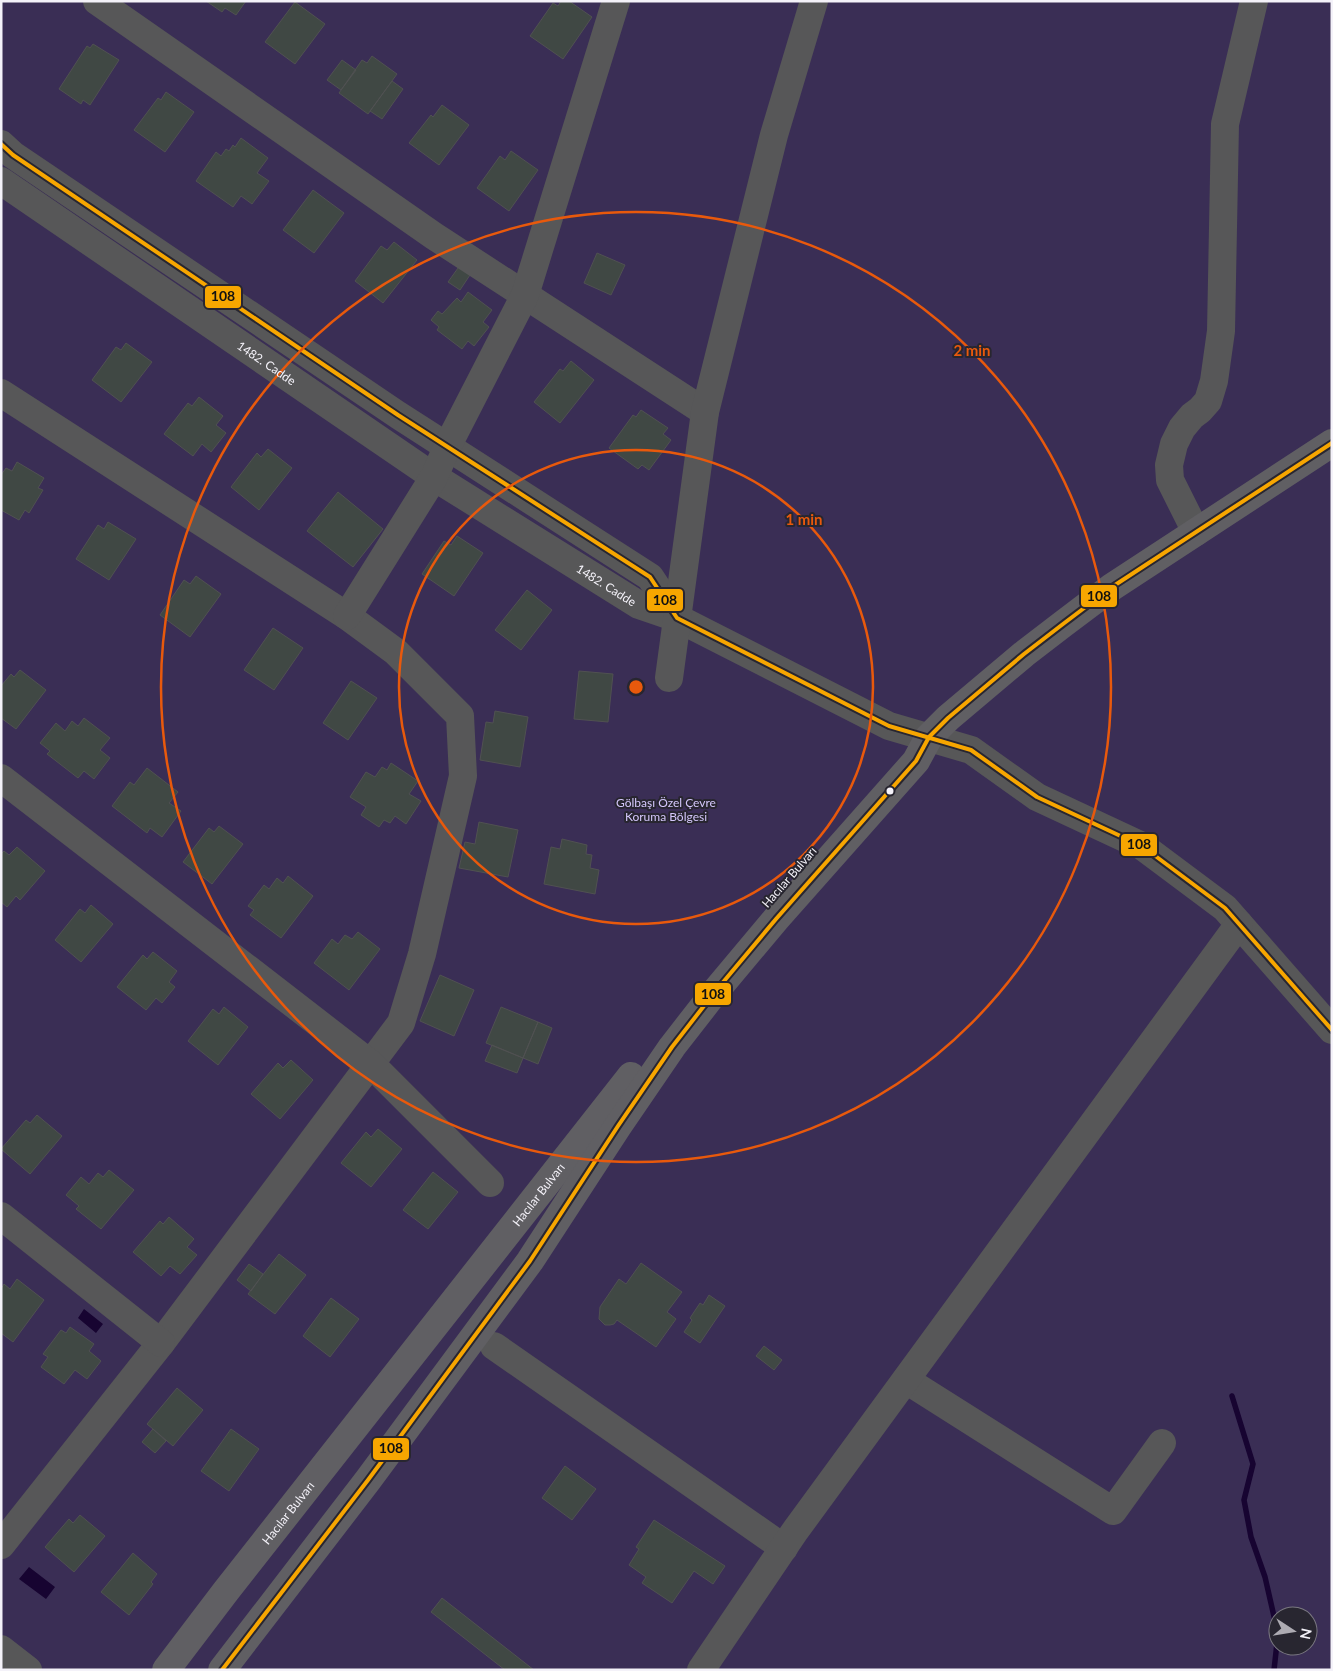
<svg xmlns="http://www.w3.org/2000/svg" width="1333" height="1671" font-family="Lato,sans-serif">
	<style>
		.green { fill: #3a2e55; fill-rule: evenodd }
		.water { fill: #170431 }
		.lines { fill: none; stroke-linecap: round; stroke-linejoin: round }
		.stream { stroke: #170431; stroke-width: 5.5 }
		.building { fill: #404844; stroke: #505152 }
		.minor { stroke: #575758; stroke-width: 28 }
		.major { stroke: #605f63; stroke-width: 28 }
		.bus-1-casing { stroke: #282630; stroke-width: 8 }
		.bus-1 { stroke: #f7a600; stroke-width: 4 }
		.ring { fill: none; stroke: #e8590c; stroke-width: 2.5 }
		.bus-dot { fill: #f4f2f9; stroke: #282630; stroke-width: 2 }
		.labels { text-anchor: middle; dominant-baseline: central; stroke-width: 4; stroke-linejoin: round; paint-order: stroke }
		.street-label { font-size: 12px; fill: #f4f2f9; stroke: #282630 }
		.park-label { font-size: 12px; fill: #d4c7fb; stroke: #282630 }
		.centre { fill: #e8590c; stroke: #282630; stroke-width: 2.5 }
		.ring-label { font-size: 15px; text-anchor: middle; font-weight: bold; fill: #e8590c; stroke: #282630; stroke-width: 4; stroke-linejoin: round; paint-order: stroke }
		.line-badge { stroke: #282630; stroke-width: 2 }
		.pale-badge-label { font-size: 14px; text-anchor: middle; font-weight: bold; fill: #111 }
	</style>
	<rect width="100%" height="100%" fill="#29282e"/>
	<path class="green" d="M 1,1 L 1332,1 L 1332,1670 L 1,1670 ZM 1278,1616 L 1308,1616 L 1308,1646 L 1278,1646 Z"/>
	<path class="water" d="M 84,1309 L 103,1324 L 96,1333 L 78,1318 Z
		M 29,1567 L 55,1587 L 46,1599 L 19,1579 Z"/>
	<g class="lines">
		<path class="stream" d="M 1232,1396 L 1253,1464 L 1244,1500 L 1251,1537 L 1265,1577 L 1278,1634 L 1274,1670"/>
	</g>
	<path class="building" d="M 206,1 L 246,1 L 236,15 L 225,8 L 222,12 Z
		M 561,1 L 569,1 L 592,17 L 563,59 L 530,36 L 553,3 L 558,6 Z
		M 295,2 L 325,24 L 295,64 L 265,42 Z
		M 93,44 L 119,60 L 90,105 L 83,100 L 81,104 L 59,89 L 87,46 L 90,48 Z
		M 372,56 L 397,74 L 368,114 L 339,93 L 362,60 L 367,63 Z
		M 342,60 L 356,70 L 341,90 L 327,80 Z
		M 392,81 L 403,89 L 382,119 L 370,111 Z
		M 166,92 L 194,112 L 165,152 L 134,130 L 158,98 L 161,100 Z
		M 442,105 L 469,125 L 439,165 L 409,143 L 431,115 L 433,117 Z
		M 241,138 L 268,158 L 257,173 L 269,181 L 252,204 L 241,196 L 233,207 L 196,181 L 216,152 L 221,156 L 226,149 L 229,151 L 233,145 L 235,147 Z
		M 511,151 L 538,170 L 509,211 L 477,188 L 500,156 L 505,160 Z
		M 313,190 L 344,213 L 314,253 L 283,230 Z
		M 394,242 L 417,260 L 383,303 L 355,281 L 381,246 L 387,250 Z
		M 597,253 L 625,265 L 611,295 L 584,283 Z
		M 463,261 L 474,269 L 460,290 L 448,282 Z
		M 468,292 L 492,310 L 483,322 L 489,327 L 474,346 L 468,341 L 462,349 L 437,330 L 439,327 L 431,320 L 438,311 L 442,314 L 457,298 L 461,302 Z
		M 126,343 L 152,362 L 121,402 L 92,380 L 116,347 L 121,350 Z
		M 571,361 L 594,380 L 560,423 L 534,402 L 560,369 L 563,371 Z
		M 199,397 L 223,416 L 216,425 L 226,433 L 211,452 L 202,444 L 193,456 L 164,434 L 188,403 L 192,406 Z
		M 641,410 L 668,428 L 663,434 L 671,440 L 649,470 L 642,465 L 638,469 L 609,448 L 633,415 L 636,417 Z
		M 268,449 L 292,468 L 259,510 L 231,487 L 257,453 L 261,457 Z
		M 17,462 L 44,478 L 38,488 L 43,490 L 29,513 L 25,510 L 19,520 L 1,510 L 1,475 L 6,468 L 12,471 Z
		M 338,492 L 383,529 L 353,567 L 307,531 Z
		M 108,522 L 136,539 L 109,580 L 76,559 L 98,525 L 104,529 Z
		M 457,536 L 483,553 L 454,596 L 422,574 L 444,541 L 451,545 Z
		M 196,576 L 221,594 L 190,637 L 160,615 L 184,580 L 190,584 Z
		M 527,590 L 552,610 L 521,650 L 495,630 Z
		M 273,628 L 303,648 L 274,690 L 244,670 Z
		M 20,670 L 46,690 L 16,729 L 1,718 L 1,686 L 11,674 L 14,677 Z
		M 579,671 L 613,674 L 608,722 L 574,719 Z
		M 351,681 L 377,698 L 348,740 L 323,723 Z
		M 495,711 L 528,717 L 520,767 L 480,760 L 486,722 L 493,723 Z
		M 84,718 L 110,738 L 100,750 L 110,758 L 94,779 L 84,771 L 78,778 L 47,754 L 50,751 L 40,743 L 56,723 L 65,731 L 72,721 L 78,726 Z
		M 391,763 L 418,781 L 409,794 L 421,801 L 406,824 L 395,816 L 390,823 L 384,820 L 379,827 L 361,815 L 366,807 L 350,797 L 366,772 L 375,777 L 382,767 L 387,770 Z
		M 147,768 L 178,792 L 169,803 L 181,811 L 162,837 L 150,828 L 147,833 L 112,806 L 130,782 L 134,785 Z
		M 479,822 L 518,830 L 508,877 L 459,868 L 465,842 L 475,844 Z
		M 219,826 L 243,844 L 212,884 L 183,862 L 209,828 L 214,832 Z
		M 562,839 L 587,845 L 586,854 L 592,855 L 590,868 L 599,870 L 595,894 L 544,884 L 551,847 L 560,849 Z
		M 17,847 L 45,871 L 20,900 L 16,896 L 7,907 L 1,902 L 1,854 L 4,851 L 9,855 Z
		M 288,876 L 313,896 L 281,938 L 250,915 L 254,910 L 248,906 L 264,885 L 269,889 L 277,878 L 283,883 Z
		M 91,905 L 113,924 L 81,962 L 55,940 L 80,909 L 85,913 Z
		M 358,932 L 380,949 L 349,990 L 314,963 L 332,939 L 338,944 L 345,935 L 352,939 Z
		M 153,952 L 177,971 L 169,982 L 175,987 L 162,1003 L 156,998 L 146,1010 L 117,987 L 143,955 L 147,959 Z
		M 440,975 L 474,990 L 454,1036 L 420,1021 Z
		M 224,1007 L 248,1027 L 218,1065 L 188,1041 L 213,1009 L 219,1014 Z
		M 501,1007 L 538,1022 L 523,1058 L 486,1043 Z
		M 538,1022 L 552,1028 L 538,1064 L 523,1058 Z
		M 492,1045 L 523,1058 L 517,1073 L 485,1061 Z
		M 291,1060 L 313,1080 L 280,1119 L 251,1094 L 278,1063 L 283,1068 Z
		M 37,1115 L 62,1136 L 30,1174 L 1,1149 L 26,1120 L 30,1123 Z
		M 378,1129 L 402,1149 L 371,1187 L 341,1163 L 366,1132 L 371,1137 Z
		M 109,1170 L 134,1190 L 101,1229 L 76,1209 L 79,1206 L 66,1195 L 81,1177 L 89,1184 L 98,1173 L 103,1177 Z
		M 433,1172 L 458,1192 L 428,1229 L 403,1210 Z
		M 169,1217 L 194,1239 L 187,1247 L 197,1255 L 180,1274 L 170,1266 L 161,1276 L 133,1252 L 160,1221 L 163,1224 Z
		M 279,1254 L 306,1275 L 275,1314 L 248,1294 Z
		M 641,1263 L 682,1292 L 667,1312 L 676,1319 L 656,1347 L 617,1320 L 614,1324 L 610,1325 L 605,1325 L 599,1319 L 600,1307 L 619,1279 L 626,1284 Z
		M 249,1264 L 263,1274 L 251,1291 L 237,1280 Z
		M 17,1279 L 44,1300 L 13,1342 L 1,1333 L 1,1289 L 4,1284 L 10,1289 Z
		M 709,1295 L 725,1306 L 700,1343 L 684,1332 L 692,1320 L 690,1318 L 700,1303 L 703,1305 Z
		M 331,1298 L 359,1319 L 330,1357 L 303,1336 Z
		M 70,1327 L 94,1344 L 89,1351 L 101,1361 L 87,1379 L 75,1370 L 64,1384 L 41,1367 L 48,1357 L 43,1354 L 61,1330 L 66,1333 Z
		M 764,1346 L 782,1360 L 774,1370 L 756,1356 Z
		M 177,1388 L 203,1410 L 173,1446 L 147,1424 Z
		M 153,1429 L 166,1441 L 155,1453 L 142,1442 Z
		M 231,1429 L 259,1449 L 229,1491 L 201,1471 Z
		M 565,1466 L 596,1489 L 572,1520 L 542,1498 Z
		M 80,1515 L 105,1536 L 74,1572 L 45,1547 L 69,1519 L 73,1523 Z
		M 654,1520 L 725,1566 L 713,1584 L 694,1571 L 672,1603 L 642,1583 L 646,1577 L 629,1565 L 639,1549 L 636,1547 Z
		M 133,1553 L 157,1574 L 151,1582 L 153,1584 L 129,1615 L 101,1592 Z
		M 442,1598 L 534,1670 L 505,1670 L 431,1612 Z"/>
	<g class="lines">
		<g class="minor">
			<path d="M 97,1 L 434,236 L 705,412"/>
			<path d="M 1,144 L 13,155 L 398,415 L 650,577 L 677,618"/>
			<path id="s1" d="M 1,181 L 434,477 L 639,605 L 677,618 L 889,726 L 971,750 L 1037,797 L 1142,846 L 1225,908 L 1332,1030"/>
			<path d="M 1,393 L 347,616 L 396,652 L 460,716 L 463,776 L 422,954 L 401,1023 L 161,1343 L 1,1545"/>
			<path d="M 1196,532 L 1170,480 L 1169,465 L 1174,444 L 1182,428 L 1192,416 L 1200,410 L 1208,401 L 1214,381 L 1221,331 L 1225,124 L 1254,1"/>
			<path d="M 347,616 L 434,477 L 448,445 L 525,295 L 616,1"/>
			<path d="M 669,678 L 705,412 L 774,135 L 814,1"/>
			<path d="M 1,778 L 371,1064 L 490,1183"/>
			<path d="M 1,1216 L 161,1343"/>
			<path d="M 494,1346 L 784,1548"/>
			<path d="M 906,1380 L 1113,1511 L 1162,1443"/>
			<path d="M 1,1649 L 28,1670"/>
			<path d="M 701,1670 L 795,1531 L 1239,924"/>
		</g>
		<g class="major">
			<path id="s2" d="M 166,1670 L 226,1591 L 631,1076"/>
			<path d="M 222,1670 L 368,1480 L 530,1261 L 618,1126 L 672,1047 L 714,993 L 776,919 L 916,761 L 929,737 L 948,718 L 1024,654 L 1063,624 L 1112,587 L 1332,443"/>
		</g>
		<defs>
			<path id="bus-1" d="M 1,144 L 13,155 L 398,415 L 650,577 L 677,618 L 889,726 L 971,750 L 1037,797 L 1142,846 L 1225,908 L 1332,1030
				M 222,1670 L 368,1480 L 530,1261 L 618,1126 L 672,1047 L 714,993 L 776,919 L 916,761 L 929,737 L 948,718 L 1024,654 L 1063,624 L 1112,587 L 1332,443"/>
		</defs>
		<use href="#bus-1" class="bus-1-casing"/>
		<use href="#bus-1" class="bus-1"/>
	</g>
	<g class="ring">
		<circle cx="636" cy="687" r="237"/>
		<circle cx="636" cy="687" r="475"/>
	</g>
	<circle class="bus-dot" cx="890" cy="791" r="4.5"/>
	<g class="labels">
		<g class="street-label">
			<text stroke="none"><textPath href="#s1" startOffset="322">1482. Cadde</textPath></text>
			<text stroke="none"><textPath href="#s1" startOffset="728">1482. Cadde</textPath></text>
			<text transform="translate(789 877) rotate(-49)">Hacılar Bulvarı</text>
			<text stroke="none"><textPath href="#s2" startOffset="604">Hacılar Bulvarı</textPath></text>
			<text stroke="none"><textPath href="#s2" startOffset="199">Hacılar Bulvarı</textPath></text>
		</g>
		<g class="park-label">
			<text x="666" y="802">Gölbaşı Özel Çevre<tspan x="666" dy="14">Koruma Bölgesi</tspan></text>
		</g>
	</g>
	<circle cx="636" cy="687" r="8" class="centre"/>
	<g class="ring-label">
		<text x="972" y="356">2 min</text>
		<text x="804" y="525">1 min</text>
	</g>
	<g class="line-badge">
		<rect x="204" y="285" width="38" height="24" rx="5" fill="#f7a600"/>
		<rect x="1080" y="584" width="38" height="24" rx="5" fill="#f7a600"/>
		<rect x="646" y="588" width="38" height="24" rx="5" fill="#f7a600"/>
		<rect x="1120" y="833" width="38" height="24" rx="5" fill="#f7a600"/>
		<rect x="694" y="982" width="38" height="24" rx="5" fill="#f7a600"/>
		<rect x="372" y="1437" width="38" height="24" rx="5" fill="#f7a600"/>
	</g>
	<g class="pale-badge-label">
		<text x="223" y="301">108</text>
		<text x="1099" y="601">108</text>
		<text x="665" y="605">108</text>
		<text x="1139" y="849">108</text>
		<text x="713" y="999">108</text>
		<text x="391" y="1453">108</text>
	</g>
	<rect width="1333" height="1671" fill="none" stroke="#f4f2f9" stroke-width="5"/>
	<g transform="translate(1293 1631) rotate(102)"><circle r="24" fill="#282630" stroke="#7a7880"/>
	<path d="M0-4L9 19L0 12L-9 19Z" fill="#adabb2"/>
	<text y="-8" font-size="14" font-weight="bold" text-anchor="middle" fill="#f4f2f9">N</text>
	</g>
</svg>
